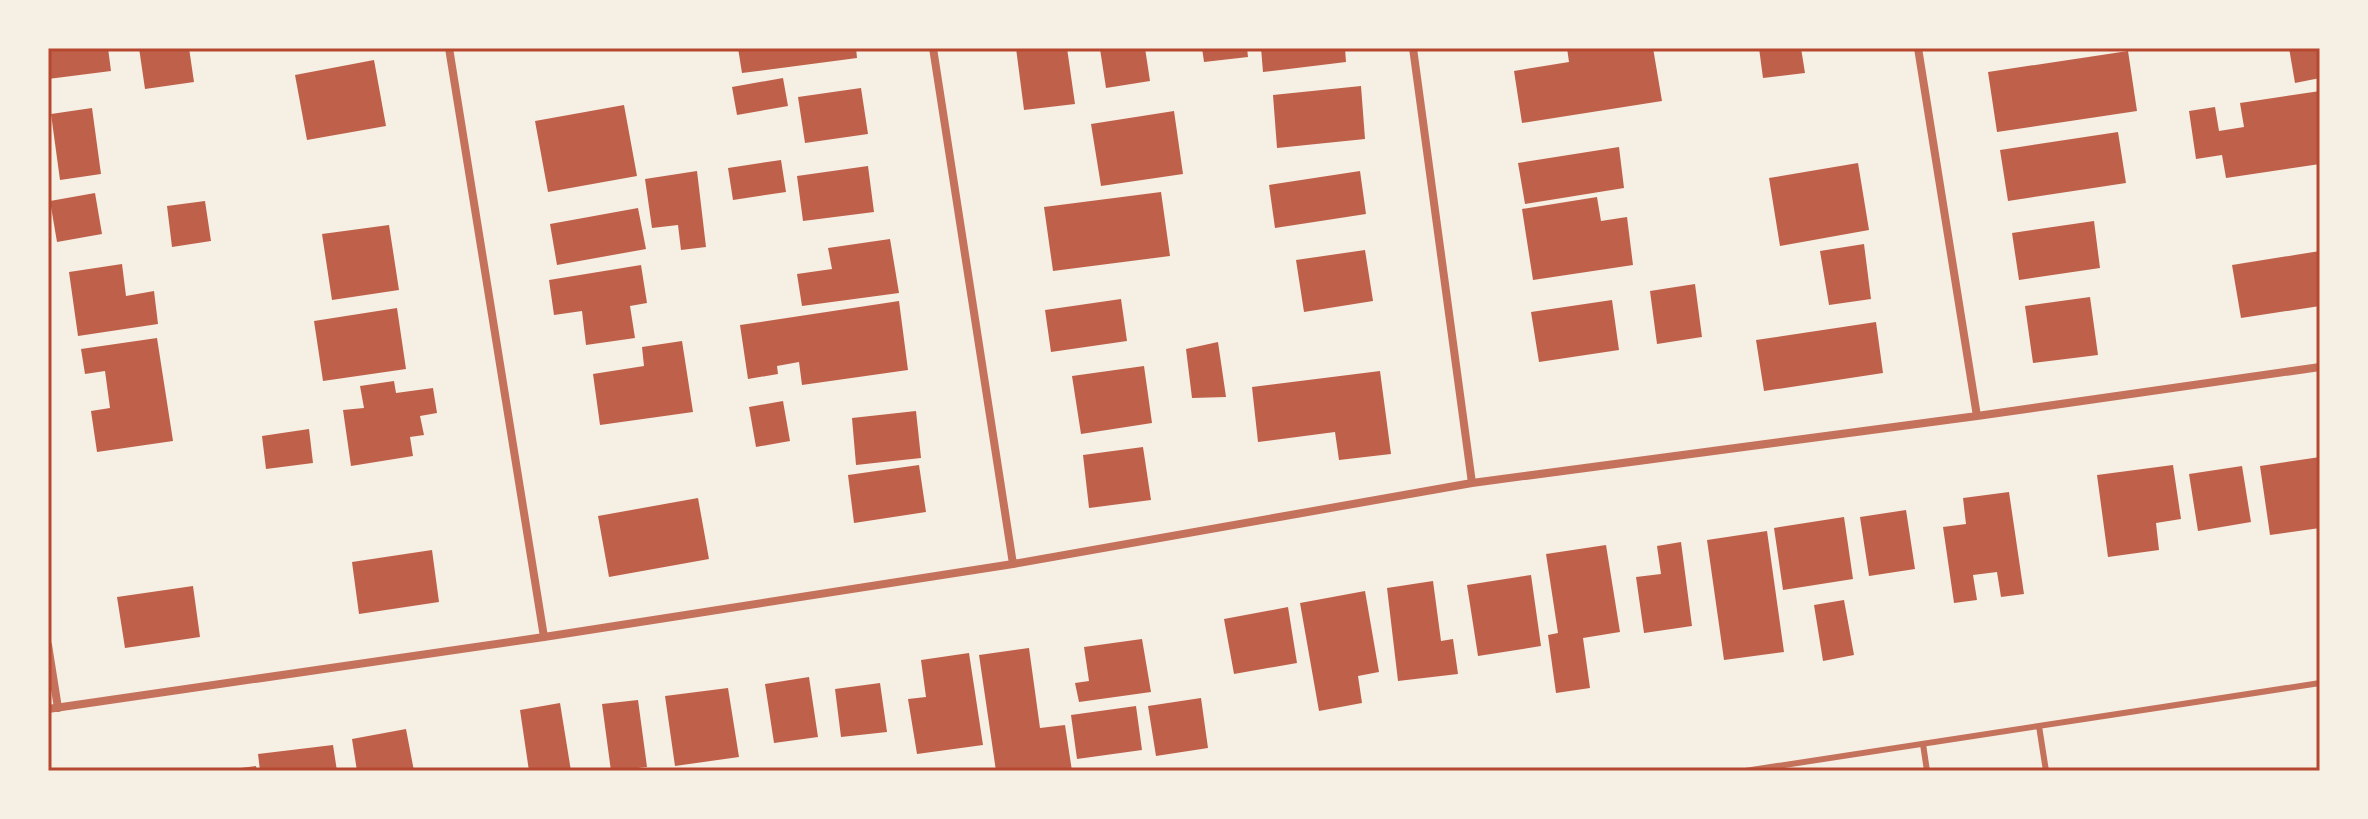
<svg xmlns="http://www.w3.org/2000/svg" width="2368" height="819" font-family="'Alegreya Sans',sans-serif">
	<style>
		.building { fill: #bf614a }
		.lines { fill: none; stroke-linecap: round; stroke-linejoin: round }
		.service { stroke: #c5725c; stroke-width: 6 }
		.minor { stroke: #c5725c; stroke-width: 8 }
		.neatline { fill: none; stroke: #b5482f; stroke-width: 3 }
	</style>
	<rect width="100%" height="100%" fill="#f6efe4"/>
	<path class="building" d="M 48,48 L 108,48 L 111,71 L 48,79 Z
		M 139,48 L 189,48 L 194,82 L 145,89 Z
		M 738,48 L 856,48 L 857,58 L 742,73 Z
		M 1016,48 L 1067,48 L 1075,104 L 1024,110 Z
		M 1145,48 L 1150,81 L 1106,88 L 1100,49 Z
		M 1202,48 L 1247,48 L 1248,57 L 1204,62 Z
		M 1261,48 L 1345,48 L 1346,62 L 1263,72 Z
		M 1567,48 L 1653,48 L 1662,101 L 1522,123 L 1514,71 L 1569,62 Z
		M 1759,48 L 1801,48 L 1805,73 L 1763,78 Z
		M 2289,48 L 2320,48 L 2320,78 L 2295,83 Z
		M 2128,51 L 2137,111 L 1997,132 L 1988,72 Z
		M 374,60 L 386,126 L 307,140 L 295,75 Z
		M 783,78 L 788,106 L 737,115 L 732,87 Z
		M 1361,86 L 1365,139 L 1277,148 L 1273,95 Z
		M 861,88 L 868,134 L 805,143 L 798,97 Z
		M 2320,91 L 2320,164 L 2226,178 L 2222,155 L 2196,159 L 2189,111 L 2215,107 L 2219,131 L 2244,127 L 2240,103 Z
		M 624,105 L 637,176 L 548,192 L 535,121 Z
		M 92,108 L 101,174 L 60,180 L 51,114 Z
		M 1174,111 L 1183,174 L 1101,186 L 1091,124 Z
		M 2118,132 L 2126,183 L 2008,201 L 2000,150 Z
		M 1619,147 L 1624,188 L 1525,204 L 1518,163 Z
		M 781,160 L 786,192 L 733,200 L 728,168 Z
		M 1858,163 L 1869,230 L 1780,246 L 1769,178 Z
		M 868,166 L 874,212 L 803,221 L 797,176 Z
		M 697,171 L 706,247 L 681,250 L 678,225 L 652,228 L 645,179 Z
		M 1360,171 L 1366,214 L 1275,228 L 1269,185 Z
		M 1161,192 L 1170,256 L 1053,271 L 1044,207 Z
		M 95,193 L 102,234 L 57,242 L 50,201 Z
		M 1597,197 L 1601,221 L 1627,217 L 1633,265 L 1533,280 L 1522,209 Z
		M 205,201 L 211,241 L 172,247 L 167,206 Z
		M 638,208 L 646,249 L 557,265 L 550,224 Z
		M 2094,221 L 2100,268 L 2019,280 L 2012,233 Z
		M 389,225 L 399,290 L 332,300 L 322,234 Z
		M 890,239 L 899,293 L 802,306 L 797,274 L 832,269 L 828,248 Z
		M 1864,244 L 1871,299 L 1829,305 L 1820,251 Z
		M 1365,250 L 1373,301 L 1304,312 L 1296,260 Z
		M 2320,251 L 2320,306 L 2241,318 L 2232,265 Z
		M 122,264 L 126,296 L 154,291 L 158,324 L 78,336 L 69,272 Z
		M 641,265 L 647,303 L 630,306 L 635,338 L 586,345 L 582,311 L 554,315 L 549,280 Z
		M 1695,284 L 1702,337 L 1657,344 L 1650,291 Z
		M 2090,297 L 2098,355 L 2033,363 L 2025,306 Z
		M 1121,299 L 1127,341 L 1051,352 L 1045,310 Z
		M 1612,300 L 1619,350 L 1539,362 L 1531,312 Z
		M 899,301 L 908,370 L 802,385 L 799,362 L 777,366 L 778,374 L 748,379 L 740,325 Z
		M 397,308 L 406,369 L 323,381 L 314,321 Z
		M 1876,322 L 1883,373 L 1764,391 L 1756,340 Z
		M 157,338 L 173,441 L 97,452 L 91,411 L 110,408 L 105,371 L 85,374 L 81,349 Z
		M 682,341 L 693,412 L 600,425 L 593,374 L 644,366 L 642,347 Z
		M 1218,342 L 1226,397 L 1192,398 L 1186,349 Z
		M 1144,366 L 1152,423 L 1081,434 L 1072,376 Z
		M 1380,371 L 1391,454 L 1339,460 L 1335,432 L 1258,442 L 1252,387 Z
		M 394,381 L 396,393 L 433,388 L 437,413 L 420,416 L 424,435 L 410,437 L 413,456 L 351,466 L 343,410 L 364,408 L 360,386 Z
		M 783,401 L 790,441 L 756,447 L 749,407 Z
		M 916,411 L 921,458 L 856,465 L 852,418 Z
		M 309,429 L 313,463 L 266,469 L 262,436 Z
		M 1143,447 L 1151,500 L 1089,508 L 1083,455 Z
		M 2320,457 L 2320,528 L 2270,535 L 2260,466 Z
		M 919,465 L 926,512 L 854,523 L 848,475 Z
		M 2173,465 L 2181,519 L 2156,523 L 2159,550 L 2108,557 L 2097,475 Z
		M 2242,466 L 2251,522 L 2198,531 L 2189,474 Z
		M 2009,492 L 2024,594 L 2001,597 L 1997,572 L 1973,575 L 1977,600 L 1954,603 L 1943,527 L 1966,524 L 1963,498 Z
		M 698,498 L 709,559 L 609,577 L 598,516 Z
		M 1906,510 L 1915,569 L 1869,576 L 1860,517 Z
		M 1844,517 L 1853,579 L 1783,590 L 1774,528 Z
		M 1767,531 L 1784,652 L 1724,660 L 1707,540 Z
		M 1681,542 L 1692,626 L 1644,633 L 1636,577 L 1661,574 L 1657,546 Z
		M 1606,545 L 1620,632 L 1583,638 L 1590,688 L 1556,693 L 1548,635 L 1558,633 L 1546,554 Z
		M 432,550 L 439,602 L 359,614 L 352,562 Z
		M 1531,575 L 1541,646 L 1478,656 L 1467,585 Z
		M 1433,581 L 1441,641 L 1453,639 L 1458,674 L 1398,681 L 1387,588 Z
		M 193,586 L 200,637 L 125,648 L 117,597 Z
		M 1365,591 L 1379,672 L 1358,676 L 1362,703 L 1319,711 L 1300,603 Z
		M 1844,600 L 1854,655 L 1823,661 L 1814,605 Z
		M 1288,607 L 1297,663 L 1234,674 L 1224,619 Z
		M 1142,639 L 1151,692 L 1079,702 L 1075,683 L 1089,681 L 1084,647 Z
		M 1029,648 L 1040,728 L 1065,725 L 1072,771 L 996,771 L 979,655 Z
		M 969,653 L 983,745 L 917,754 L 908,699 L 926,697 L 921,660 Z
		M 809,677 L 818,737 L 774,743 L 765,684 Z
		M 880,683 L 887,732 L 841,737 L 835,689 Z
		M 728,688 L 739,757 L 675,766 L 665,696 Z
		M 1201,698 L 1208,748 L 1156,756 L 1148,706 Z
		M 638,700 L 647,767 L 611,771 L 602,704 Z
		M 560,703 L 571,771 L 529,771 L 520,710 Z
		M 1136,706 L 1142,750 L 1077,759 L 1071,715 Z
		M 406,729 L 414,771 L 357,771 L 352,739 Z
		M 333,745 L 337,771 L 260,771 L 258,754 Z
		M 256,766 L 257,771 L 233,771 L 233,769 Z"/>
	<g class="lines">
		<path class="service" d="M 2039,726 L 2046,771
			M 1923,744 L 1927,771
			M 1745,771 L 2320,683"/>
		<path class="minor" d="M 449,48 L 544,637
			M 933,48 L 1013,564
			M 1413,48 L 1472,483
			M 1918,48 L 1977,416
			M 48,645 L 58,708
			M 48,709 L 544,637 L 1013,564 L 1472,483 L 1977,416 L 2320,367"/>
	</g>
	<rect width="2368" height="819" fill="none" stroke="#f6efe4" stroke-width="100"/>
	<rect x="50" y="50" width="2268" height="719" class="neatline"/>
</svg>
